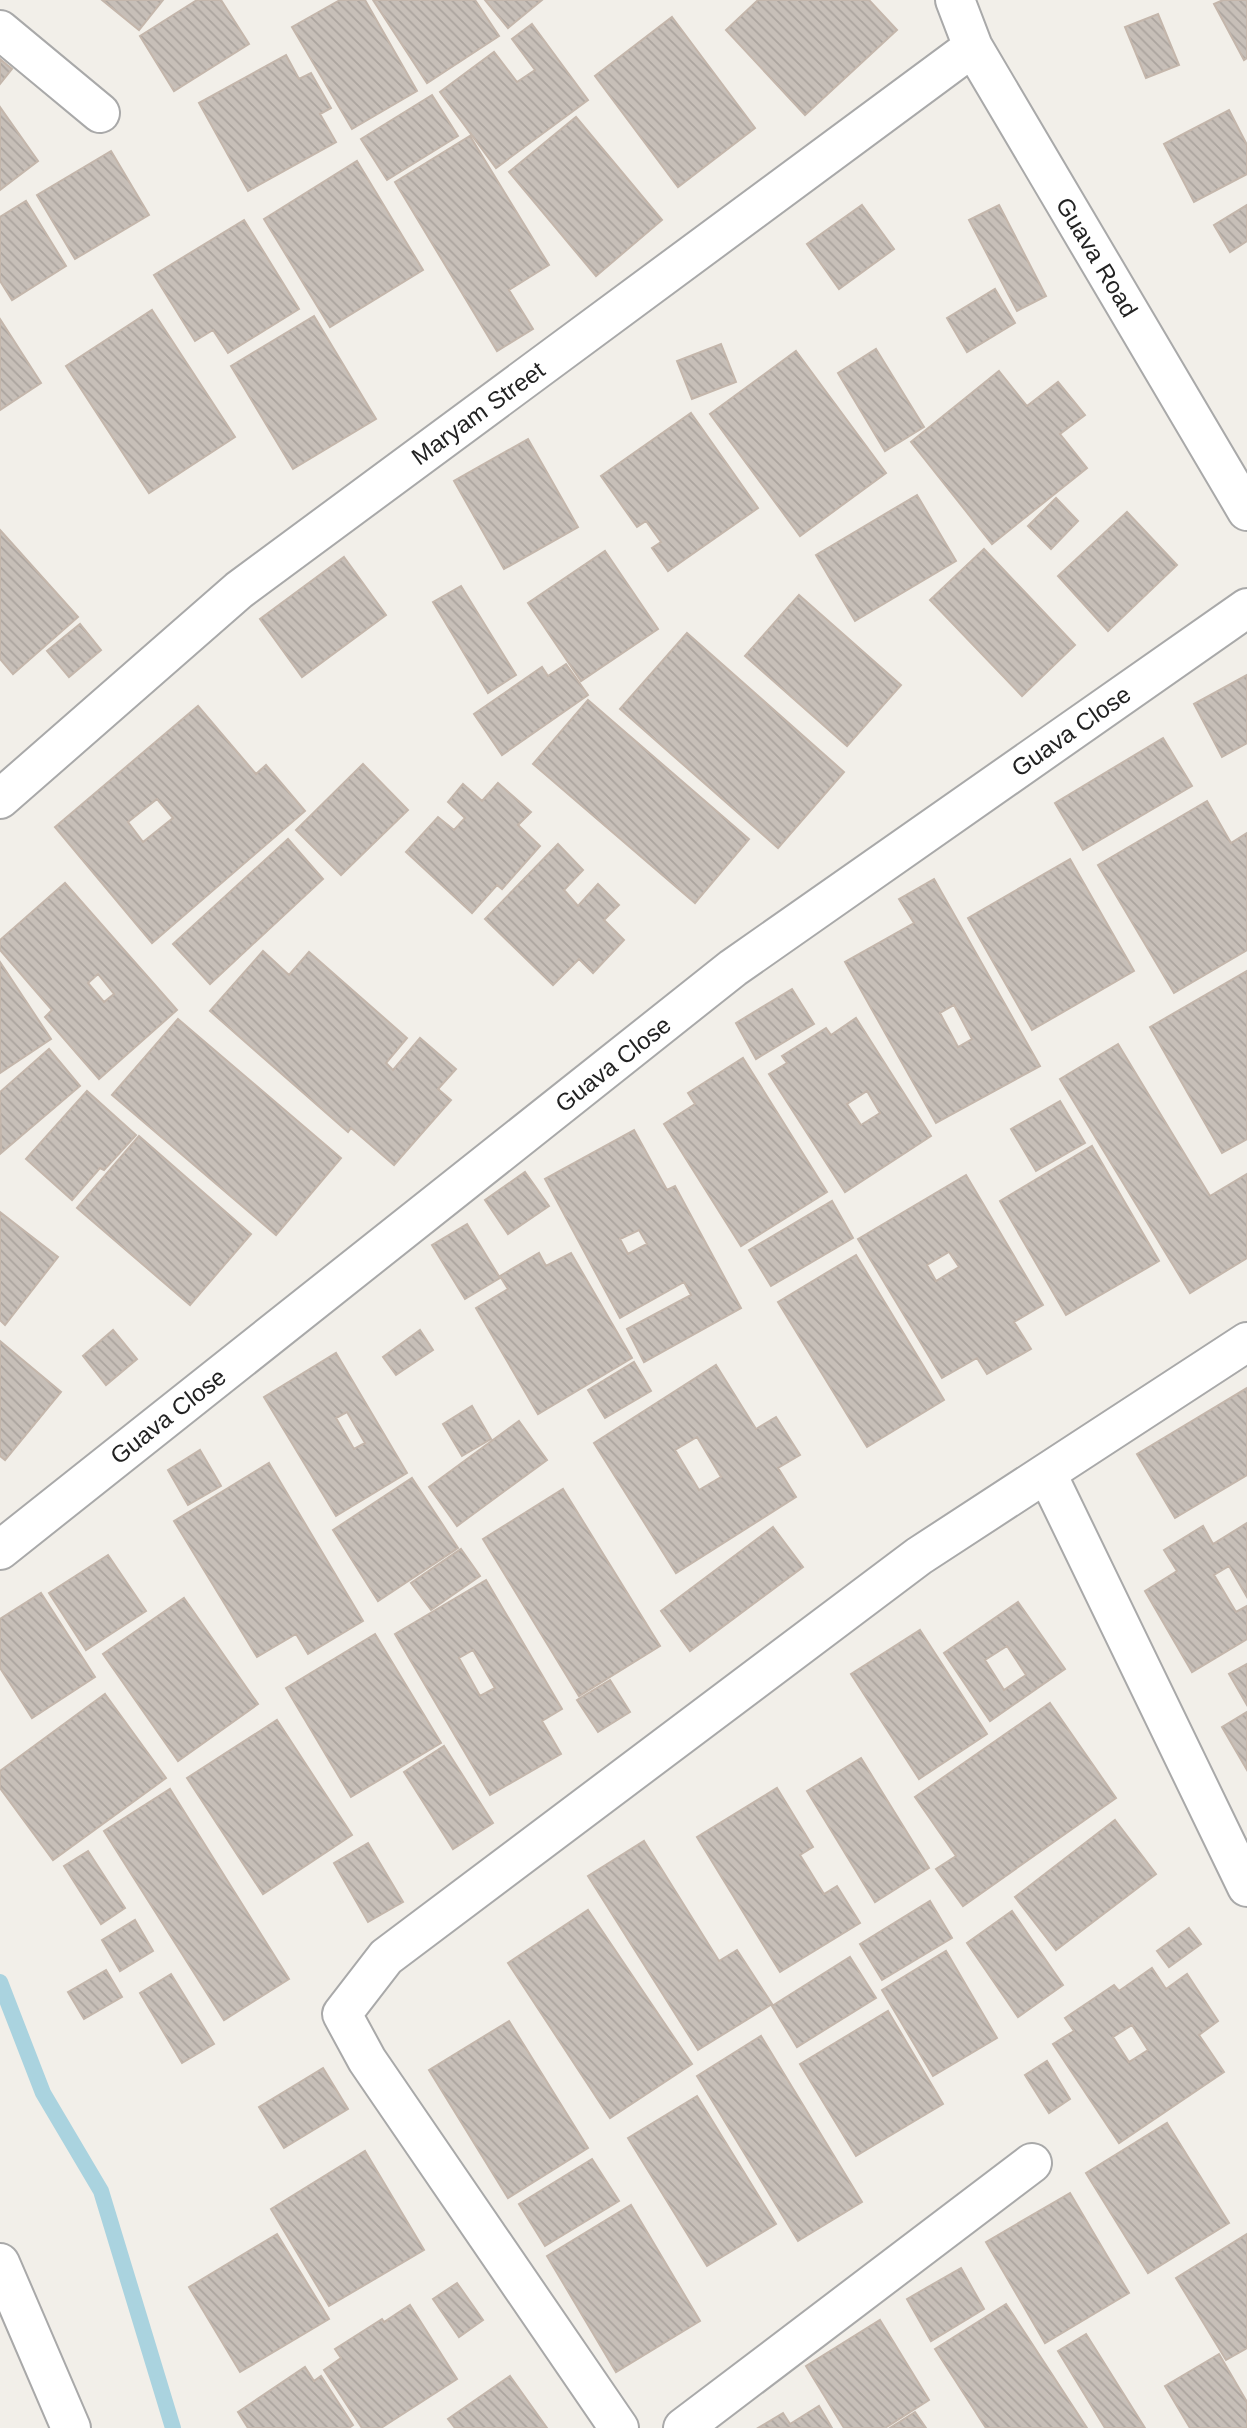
<svg xmlns="http://www.w3.org/2000/svg" width="1247" height="2428" font-family="Arial,sans-serif">
	<style>
		.lines { fill: none; stroke-linecap: round; stroke-linejoin: round }
		.stream { stroke: #aad3df; stroke-width: 16 }
		.building { fill: url(#building-back-hatch); stroke: #c4b6ab; stroke-width: 2; fill-rule: evenodd }
		.minor-casing { stroke: #a9a9a9; stroke-width: 42 }
		.minor { stroke: #fff; stroke-width: 38 }
		.labels { text-anchor: middle; dominant-baseline: central; stroke-width: 5; stroke-linejoin: round; paint-order: stroke }
		.street-label { font-size: 24px; fill: #222; stroke: #fff }
	</style>
	<defs>
		<pattern id="building-back-hatch" width="6" height="6" patternUnits="userSpaceOnUse" patternTransform="scale(1.75)"><rect width="6" height="6" fill="#c7bfb8"/><path d="M-1 5l2 2M0 0l6 6M5-1l2 2" fill="none" stroke="#aba49e"/></pattern>
	</defs>
	<rect width="100%" height="100%" fill="#f2efe9"/>
	<g class="lines">
		<path class="stream" d="M 0,1982 L 43,2093 L 101,2191 L 173,2428"/>
	</g>
	<path class="building" d="M 102,0 L 163,0 L 139,30 Z
		M 197,0 L 221,0 L 249,44 L 174,91 L 140,36 Z
		M 340,0 L 365,0 L 417,91 L 352,129 L 292,27 Z
		M 373,0 L 475,0 L 499,36 L 427,83 Z
		M 485,0 L 542,0 L 508,28 Z
		M 758,0 L 869,0 L 897,30 L 805,115 L 726,30 Z
		M 1223,0 L 1247,0 L 1247,58 L 1244,60 L 1214,4 Z
		M 1158,14 L 1179,65 L 1146,78 L 1125,27 Z
		M 672,17 L 755,128 L 678,187 L 595,76 Z
		M 532,24 L 588,100 L 496,168 L 440,92 L 494,52 L 517,82 L 535,70 L 512,39 Z
		M 286,55 L 299,79 L 311,73 L 331,108 L 320,114 L 336,142 L 248,191 L 199,103 Z
		M 0,59 L 12,69 L 0,84 Z
		M 432,95 L 458,136 L 387,180 L 361,139 Z
		M 0,107 L 38,161 L 0,190 Z
		M 1229,110 L 1247,145 L 1247,174 L 1194,202 L 1164,144 Z
		M 576,117 L 662,220 L 596,276 L 509,172 Z
		M 470,136 L 549,265 L 509,290 L 533,329 L 497,351 L 395,182 Z
		M 111,151 L 149,215 L 75,259 L 37,195 Z
		M 357,161 L 423,270 L 330,327 L 264,219 Z
		M 26,201 L 66,266 L 12,300 L 0,281 L 0,217 Z
		M 862,205 L 894,249 L 839,289 L 807,244 Z
		M 999,205 L 1046,296 L 1017,311 L 969,220 Z
		M 1247,205 L 1247,241 L 1230,252 L 1214,225 Z
		M 244,220 L 299,309 L 228,353 L 213,330 L 195,341 L 154,275 Z
		M 995,289 L 1015,323 L 967,352 L 947,318 Z
		M 152,310 L 235,437 L 149,493 L 66,366 Z
		M 314,316 L 376,419 L 293,469 L 231,366 Z
		M 0,319 L 41,383 L 0,410 Z
		M 721,344 L 736,382 L 692,399 L 677,361 Z
		M 876,349 L 924,427 L 885,451 L 838,373 Z
		M 796,351 L 886,473 L 800,536 L 710,414 Z
		M 999,371 L 1027,406 L 1058,382 L 1085,415 L 1060,434 L 1087,468 L 992,544 L 911,442 Z
		M 691,413 L 758,508 L 668,571 L 652,548 L 661,542 L 646,521 L 637,527 L 601,476 Z
		M 528,439 L 578,527 L 504,569 L 454,481 Z
		M 917,495 L 956,561 L 855,621 L 816,555 Z
		M 1056,498 L 1078,521 L 1051,549 L 1028,526 Z
		M 1127,512 L 1177,565 L 1108,631 L 1058,576 Z
		M 0,530 L 78,617 L 13,674 L 0,659 Z
		M 984,549 L 1075,645 L 1022,696 L 930,600 Z
		M 605,551 L 658,629 L 581,681 L 528,603 Z
		M 344,557 L 386,615 L 302,677 L 260,619 Z
		M 461,586 L 516,675 L 488,693 L 433,602 Z
		M 799,595 L 901,685 L 847,746 L 745,656 Z
		M 80,624 L 101,650 L 69,677 L 47,651 Z
		M 687,633 L 844,772 L 778,848 L 620,709 Z
		M 566,664 L 588,695 L 502,755 L 474,714 L 542,667 L 548,676 Z
		M 1247,675 L 1247,743 L 1222,757 L 1194,704 Z
		M 588,700 L 749,839 L 695,903 L 533,764 Z
		M 198,706 L 256,774 L 266,765 L 305,811 L 152,943 L 55,827 ZM 157,799 L 173,818 L 143,842 L 128,822 Z
		M 1163,738 L 1192,786 L 1083,850 L 1055,803 Z
		M 363,764 L 408,810 L 341,875 L 296,830 Z
		M 498,783 L 531,812 L 518,825 L 540,846 L 502,889 L 497,885 L 472,913 L 406,852 L 438,817 L 454,830 L 465,818 L 448,802 L 463,784 L 482,801 Z
		M 1207,801 L 1231,843 L 1247,833 L 1247,950 L 1174,993 L 1098,865 Z
		M 288,839 L 323,879 L 210,984 L 173,944 Z
		M 558,844 L 583,870 L 564,890 L 578,906 L 598,884 L 619,905 L 604,920 L 624,940 L 593,973 L 579,959 L 553,985 L 485,919 Z
		M 1070,859 L 1134,971 L 1032,1030 L 968,918 Z
		M 934,879 L 1040,1066 L 936,1123 L 845,962 L 914,923 L 899,899 ZM 954,1005 L 972,1039 L 958,1047 L 940,1013 Z
		M 65,883 L 177,1010 L 99,1079 L 45,1017 L 52,1010 L 0,950 L 0,940 ZM 98,974 L 114,994 L 104,1002 L 88,983 Z
		M 263,951 L 289,975 L 309,952 L 407,1038 L 386,1063 L 393,1070 L 420,1038 L 456,1069 L 438,1089 L 451,1100 L 394,1165 L 351,1128 L 348,1132 L 210,1011 Z
		M 0,962 L 51,1039 L 0,1073 Z
		M 1247,971 L 1247,1139 L 1222,1153 L 1150,1027 Z
		M 792,989 L 814,1024 L 756,1059 L 736,1023 Z
		M 856,1018 L 931,1136 L 845,1192 L 769,1074 L 787,1063 L 782,1056 L 826,1028 L 831,1035 ZM 867,1091 L 880,1113 L 861,1125 L 847,1104 Z
		M 178,1019 L 341,1158 L 276,1235 L 112,1095 Z
		M 1118,1044 L 1210,1196 L 1247,1174 L 1247,1258 L 1190,1293 L 1060,1079 Z
		M 49,1049 L 80,1086 L 1,1153 L 0,1092 Z
		M 743,1058 L 827,1192 L 741,1246 L 664,1124 L 695,1104 L 688,1093 Z
		M 87,1091 L 136,1135 L 104,1170 L 100,1168 L 72,1200 L 26,1159 Z
		M 1060,1101 L 1085,1143 L 1036,1171 L 1011,1129 Z
		M 634,1130 L 667,1190 L 675,1186 L 741,1308 L 644,1362 L 627,1329 L 691,1295 L 684,1282 L 620,1318 L 545,1179 ZM 639,1230 L 647,1244 L 628,1254 L 620,1239 Z
		M 139,1136 L 251,1234 L 190,1305 L 77,1208 Z
		M 1092,1146 L 1159,1261 L 1066,1315 L 1000,1201 Z
		M 525,1172 L 549,1206 L 508,1234 L 485,1200 Z
		M 966,1175 L 1043,1305 L 1014,1322 L 1031,1349 L 987,1374 L 977,1358 L 942,1378 L 858,1239 ZM 949,1252 L 959,1267 L 936,1281 L 927,1265 Z
		M 832,1201 L 853,1238 L 771,1286 L 749,1250 Z
		M 0,1212 L 58,1257 L 5,1325 L 0,1320 Z
		M 467,1224 L 500,1278 L 465,1299 L 432,1245 Z
		M 539,1253 L 546,1266 L 571,1253 L 632,1358 L 538,1414 L 476,1308 L 508,1289 L 500,1276 Z
		M 856,1255 L 944,1400 L 867,1447 L 778,1302 Z
		M 113,1330 L 137,1359 L 106,1385 L 83,1356 Z
		M 420,1330 L 433,1350 L 396,1375 L 383,1357 Z
		M 0,1341 L 61,1392 L 5,1460 L 0,1456 Z
		M 336,1353 L 407,1473 L 336,1516 L 264,1397 ZM 347,1412 L 365,1443 L 354,1449 L 336,1418 Z
		M 634,1362 L 651,1391 L 605,1418 L 588,1390 Z
		M 716,1365 L 756,1429 L 776,1417 L 800,1455 L 778,1468 L 796,1497 L 676,1573 L 594,1443 ZM 697,1437 L 721,1477 L 699,1490 L 675,1450 Z
		M 1247,1388 L 1247,1475 L 1175,1518 L 1137,1454 Z
		M 472,1406 L 491,1439 L 462,1456 L 443,1424 Z
		M 519,1421 L 547,1460 L 457,1526 L 429,1487 Z
		M 200,1450 L 221,1486 L 188,1505 L 168,1470 Z
		M 269,1463 L 363,1621 L 308,1654 L 296,1634 L 257,1657 L 174,1521 Z
		M 412,1478 L 458,1548 L 378,1601 L 333,1530 Z
		M 563,1489 L 660,1646 L 579,1696 L 483,1539 Z
		M 1247,1523 L 1247,1597 L 1229,1566 L 1214,1575 L 1236,1612 L 1247,1606 L 1247,1639 L 1192,1672 L 1145,1591 L 1177,1571 L 1164,1550 L 1203,1526 L 1213,1544 Z
		M 773,1527 L 803,1567 L 690,1651 L 661,1611 Z
		M 461,1549 L 480,1576 L 431,1610 L 411,1583 Z
		M 108,1555 L 146,1611 L 86,1650 L 49,1593 Z
		M 486,1580 L 562,1709 L 542,1721 L 561,1754 L 490,1795 L 395,1634 ZM 473,1650 L 495,1688 L 480,1696 L 459,1658 Z
		M 41,1593 L 95,1677 L 32,1718 L 0,1668 L 0,1619 Z
		M 184,1598 L 258,1704 L 178,1761 L 103,1654 Z
		M 1018,1602 L 1065,1669 L 990,1721 L 944,1653 ZM 1007,1646 L 1026,1675 L 1004,1690 L 985,1660 Z
		M 920,1630 L 987,1734 L 919,1779 L 851,1674 Z
		M 375,1634 L 441,1743 L 351,1797 L 286,1688 Z
		M 1247,1664 L 1247,1705 L 1229,1674 Z
		M 610,1680 L 630,1712 L 598,1732 L 577,1700 Z
		M 105,1694 L 166,1778 L 53,1860 L 0,1788 L 0,1771 Z
		M 1050,1703 L 1116,1798 L 963,1906 L 936,1869 L 956,1856 L 915,1797 Z
		M 1247,1712 L 1247,1770 L 1222,1727 Z
		M 277,1720 L 352,1835 L 263,1894 L 187,1778 Z
		M 444,1746 L 493,1823 L 453,1849 L 404,1772 Z
		M 861,1758 L 929,1868 L 875,1902 L 807,1791 Z
		M 777,1788 L 813,1847 L 800,1855 L 824,1894 L 837,1886 L 860,1923 L 780,1972 L 697,1837 Z
		M 170,1789 L 289,1979 L 224,2020 L 104,1831 Z
		M 1115,1820 L 1156,1874 L 1056,1950 L 1015,1897 Z
		M 644,1841 L 719,1961 L 737,1950 L 772,2004 L 698,2050 L 588,1876 Z
		M 368,1843 L 403,1902 L 368,1922 L 334,1863 Z
		M 88,1851 L 125,1908 L 101,1924 L 64,1866 Z
		M 930,1901 L 952,1938 L 882,1980 L 860,1944 Z
		M 588,1910 L 692,2064 L 610,2118 L 508,1963 Z
		M 1012,1911 L 1063,1985 L 1018,2017 L 967,1943 Z
		M 135,1920 L 153,1951 L 120,1971 L 102,1940 Z
		M 1189,1928 L 1201,1944 L 1169,1967 L 1157,1951 Z
		M 946,1951 L 997,2038 L 933,2076 L 882,1990 Z
		M 850,1957 L 876,1998 L 797,2047 L 772,2006 Z
		M 1152,1968 L 1166,1989 L 1187,1974 L 1218,2021 L 1199,2035 L 1224,2072 L 1119,2143 L 1053,2044 L 1074,2031 L 1065,2018 L 1114,1985 L 1119,1991 ZM 1132,2025 L 1148,2050 L 1129,2062 L 1113,2037 Z
		M 106,1970 L 122,1997 L 84,2019 L 68,1992 Z
		M 171,1974 L 214,2044 L 182,2063 L 140,1993 Z
		M 888,2011 L 943,2104 L 856,2156 L 800,2064 Z
		M 509,2021 L 588,2148 L 508,2198 L 429,2070 Z
		M 761,2036 L 862,2202 L 798,2241 L 697,2076 Z
		M 1047,2061 L 1070,2099 L 1049,2113 L 1025,2075 Z
		M 323,2068 L 348,2109 L 284,2148 L 259,2107 Z
		M 697,2096 L 776,2224 L 707,2266 L 628,2138 Z
		M 1167,2123 L 1229,2223 L 1148,2273 L 1086,2173 Z
		M 365,2151 L 424,2250 L 329,2306 L 271,2209 Z
		M 592,2159 L 619,2201 L 545,2246 L 519,2204 Z
		M 1070,2193 L 1129,2293 L 1045,2343 L 986,2242 Z
		M 631,2205 L 700,2321 L 616,2372 L 547,2256 Z
		M 277,2234 L 329,2319 L 240,2372 L 189,2287 Z
		M 1247,2234 L 1247,2348 L 1226,2360 L 1176,2278 Z
		M 961,2268 L 984,2309 L 931,2341 L 907,2299 Z
		M 457,2283 L 483,2320 L 459,2337 L 433,2299 Z
		M 1006,2304 L 1087,2428 L 986,2428 L 935,2349 Z
		M 410,2305 L 457,2379 L 381,2428 L 362,2428 L 324,2370 L 341,2358 L 335,2349 L 382,2319 L 384,2322 Z
		M 880,2320 L 929,2400 L 885,2428 L 844,2428 L 806,2366 Z
		M 1086,2334 L 1145,2428 L 1105,2428 L 1058,2351 Z
		M 1219,2354 L 1247,2402 L 1247,2428 L 1190,2428 L 1165,2386 Z
		M 305,2367 L 314,2381 L 321,2376 L 353,2425 L 349,2428 L 248,2428 L 238,2412 Z
		M 510,2376 L 547,2428 L 455,2428 L 448,2419 Z
		M 819,2406 L 832,2428 L 758,2428 L 783,2413 L 790,2424 Z
		M 915,2412 L 926,2428 L 890,2428 Z"/>
	<g class="lines">
		<defs>
			<path id="minor" d="M 955,0 L 973,47 L 1247,511
				M 0,30 L 100,113
				M 0,799 L 239,590 L 973,47
				M 1047,1474 L 1247,1887
				M 0,1550 L 733,968 L 1247,608
				M 0,2263 L 71,2428
				M 619,2428 L 367,2060 L 342,2014 L 386,1957 L 919,1556 L 1247,1342
				M 683,2428 L 1032,2163"/>
		</defs>
		<use href="#minor" class="minor-casing"/>
		<use href="#minor" class="minor"/>
	</g>
	<g class="labels">
		<g class="street-label">
			<text transform="translate(1097 257) rotate(59)">Guava Road</text>
			<text transform="translate(478 413) rotate(-36)">Maryam Street</text>
			<text transform="translate(1071 731) rotate(-35)">Guava Close</text>
			<text transform="translate(613 1064) rotate(-38)">Guava Close</text>
			<text transform="translate(168 1416) rotate(-38)">Guava Close</text>
		</g>
	</g>
</svg>
